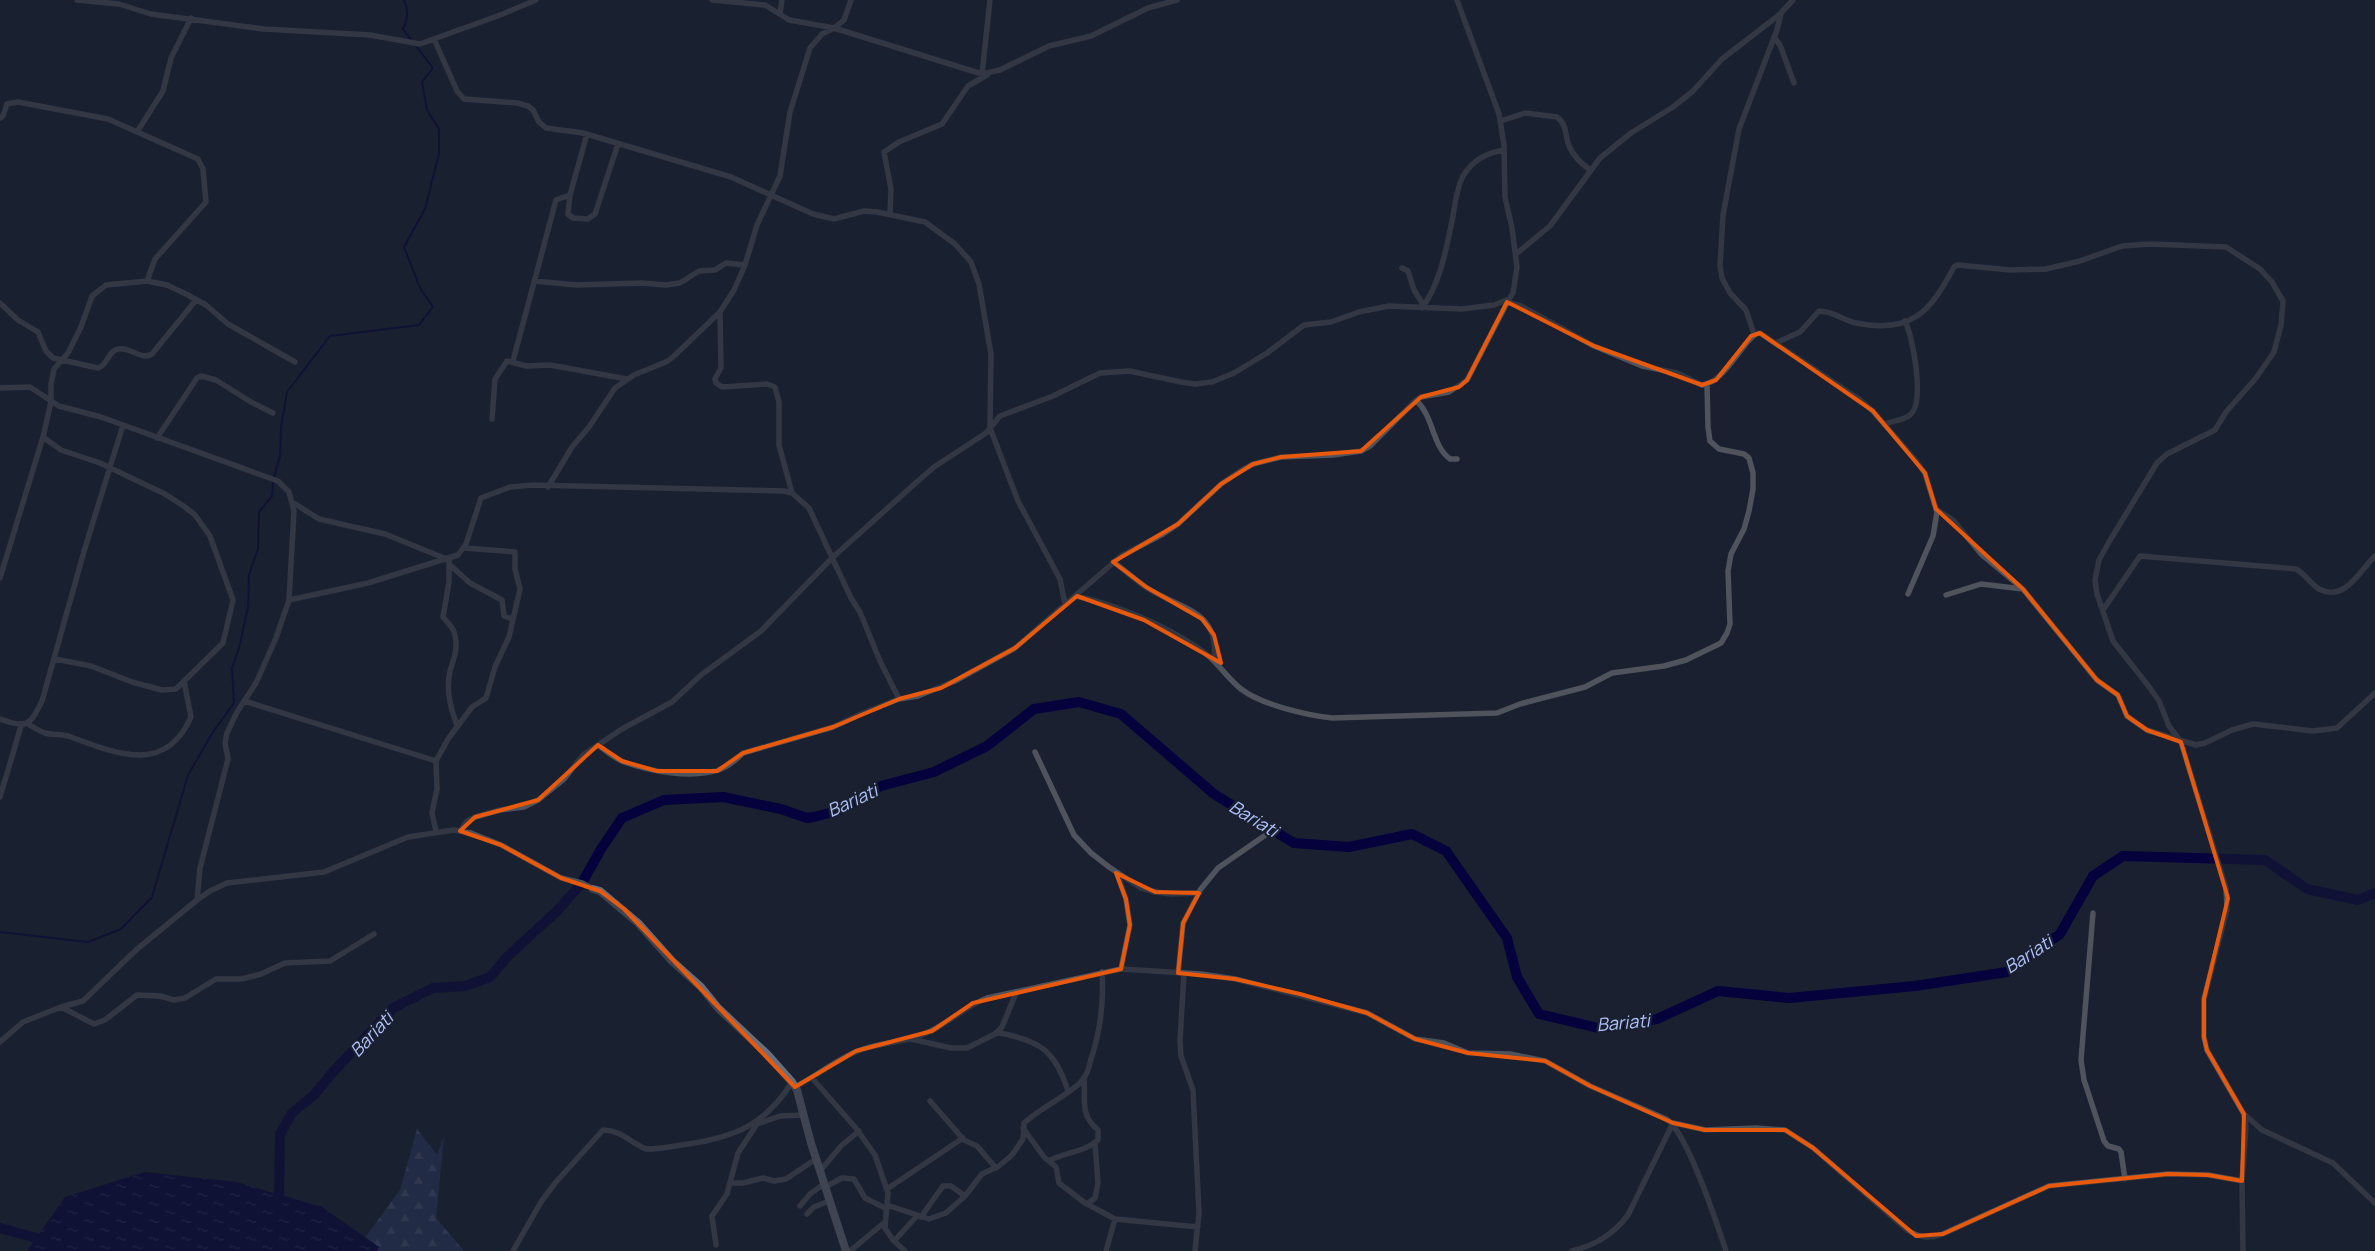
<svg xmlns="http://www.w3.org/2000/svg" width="2375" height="1251" font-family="Manrope,sans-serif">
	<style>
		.forest { fill: url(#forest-firs) }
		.water { fill: url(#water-ripples) }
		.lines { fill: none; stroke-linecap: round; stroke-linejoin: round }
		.stream { stroke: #04013c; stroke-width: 2 }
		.river { stroke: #04013c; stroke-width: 10 }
		.street { stroke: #50535b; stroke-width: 5.5 }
		.secondary { stroke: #6a6f7d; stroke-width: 8 }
		.marked { fill: none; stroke: #e8590c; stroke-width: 4; stroke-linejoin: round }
		.labels { text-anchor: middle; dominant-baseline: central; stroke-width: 4.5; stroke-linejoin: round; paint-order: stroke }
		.water-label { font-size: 18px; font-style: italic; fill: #adc0f8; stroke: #1a2030 }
	</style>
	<defs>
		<pattern id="forest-firs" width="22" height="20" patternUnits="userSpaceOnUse" patternTransform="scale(1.25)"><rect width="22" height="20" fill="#2d3961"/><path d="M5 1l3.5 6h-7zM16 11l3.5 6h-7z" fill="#4b5678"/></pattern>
		<pattern id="water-ripples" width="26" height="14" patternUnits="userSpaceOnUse" patternTransform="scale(1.25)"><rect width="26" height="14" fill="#04013c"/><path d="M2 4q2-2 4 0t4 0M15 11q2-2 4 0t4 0" fill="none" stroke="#282659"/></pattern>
	</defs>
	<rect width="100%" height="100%" fill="#1a2030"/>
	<path class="forest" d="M 417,1129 L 437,1155 L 444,1136 L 436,1218 L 464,1251 L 355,1251 L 400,1190 Z"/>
	<path class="water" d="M 145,1172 L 236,1182 L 322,1207 L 379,1247 L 377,1251 L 27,1251 L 65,1197 Z"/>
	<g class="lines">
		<path class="stream" d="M 404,0 C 409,10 408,19 403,29 L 411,40
			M 274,477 L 280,456 L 281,427 L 287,392 L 330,336 L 419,325 L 433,307 L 420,288 L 404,247 L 425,209 L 439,153 L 439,129 L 427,110 L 422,82 L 433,68 L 416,46
			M 0,932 L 88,942 L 121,929 L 152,897 L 188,775 L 213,732 L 234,703 L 232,668 L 239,648 L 248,607 L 249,575 L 258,549 L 259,512 L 272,496 L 273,482"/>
		<path class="river" d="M 276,1208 L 279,1195 L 280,1134 L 292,1113 L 314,1095 L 333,1072 L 393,1008 L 433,988 L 465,986 L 490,977 L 509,955 L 557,911 L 582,883 L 601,849 L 622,818 L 664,800 L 723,797 L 781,809 L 807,818 L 814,817 L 840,810 L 881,786 L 934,772 L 987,746 L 1034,709 L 1079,702 L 1121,714 L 1214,794 L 1294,843 L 1349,847 L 1412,834 L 1446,851 L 1507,938 L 1517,977 L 1539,1014 L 1598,1028 L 1657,1019 L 1718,991 L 1789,998 L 1915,986 L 2007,972 L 2060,934 L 2093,876 L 2123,856 L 2265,860 L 2307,889 L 2358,900 L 2375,893
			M 0,1228 L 36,1238"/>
		<path class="street" d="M 77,0 L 119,4 L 151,14 L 264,29 L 370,35 L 420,44 L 503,14 L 536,0
			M 712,0 L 765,5 L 789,20 L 834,28 L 982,74 L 1000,70 L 1049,46 L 1091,36 L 1148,8 L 1177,0
			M 780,13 L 782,0
			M 1774,37 L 1780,45 L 1794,83
			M 434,39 L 457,91 L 464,99 L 517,103 L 528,106 L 533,110 L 539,122 L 546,128 L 583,133 L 731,177 L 813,214 L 834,219 L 864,211 L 877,212 L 925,222 L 955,244 L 971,262 L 979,284 L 991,354 L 990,428 L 1018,501 L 1060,579 L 1065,604
			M 982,74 L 990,0
			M 0,118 L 3,116 L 7,104 L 18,102 L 108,119 L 198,159 L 203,169 L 206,202 L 155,259 L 147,281 L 106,285 L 92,296 L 81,327 L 68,353 L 54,369 L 51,384 L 51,402 L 43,437 L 0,578
			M 1501,121 L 1525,113 L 1557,117 C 1567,124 1565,136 1569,146 C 1574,157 1581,163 1590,170
			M 137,132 L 163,91 L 171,58 L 191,18
			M 587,134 L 570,195 L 568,214 L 573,218 L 588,219 L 595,214 L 618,144
			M 890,213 L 891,189 L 884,152 L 899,142 L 942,124 L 968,86 L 987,75
			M 1516,254 L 1550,226 L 1600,158 L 1631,133 L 1673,107 L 1693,91 L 1722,59 L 1779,15 L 1793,0
			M 1402,268 L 1408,271 L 1414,290 L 1424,306
			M 147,281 L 167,285 L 186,294 L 206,305 L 228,324 L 295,362
			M 534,281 L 577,285 L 641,283 L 666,285 L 680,283 L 699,271 L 715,270 L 726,263 L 745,265
			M 1507,302 L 1521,306 L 1594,346 L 1642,366 L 1677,373 L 1702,385 C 1727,382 1746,333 1760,333 L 1859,399 L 1873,411 L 1917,462 L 1925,473 L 1937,512 L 1933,536 L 1908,594
			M 0,303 L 18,320 L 38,332 L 46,351 L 53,358 L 98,368 C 108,365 108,351 118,349 C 131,346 140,361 152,354 L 196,300
			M 1422,308 C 1440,284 1446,250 1452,221 C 1455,207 1456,189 1463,176 C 1473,160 1486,153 1504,150
			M 720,312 L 721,368 L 715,379 L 716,383 L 722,387 L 767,384 L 775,387 L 779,402 L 779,445 L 792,493
			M 1754,334 L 1746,310 L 1730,293 L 1722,278 L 1720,266 L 1723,215 L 1739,129 L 1777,30 L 1781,13
			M 1776,343 L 1800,332 L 1819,311 C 1833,311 1843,320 1856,323 C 1912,334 1930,312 1954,267 L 1958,265 L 2011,270 L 2046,269 L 2080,261 L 2122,246 L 2149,244 L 2226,247 L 2260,269 L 2272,282 L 2283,301 L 2281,325 L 2274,352 L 2256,378 L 2226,412 L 2215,430 L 2167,454 L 2157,463 L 2109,542 L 2099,560 L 2095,580 L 2097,594 L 2113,641 L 2150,688 L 2159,701 L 2169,726 L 2181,742 L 2226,888 L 2227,909 L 2204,999 L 2204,1037 L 2207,1050 L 2244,1114 L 2246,1127 L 2242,1181 L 2243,1251
			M 513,361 L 556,200 L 570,195
			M 0,388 L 30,387 L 59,406 L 101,417 L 278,481 L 289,492 L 294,511 L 289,600 L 276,638 L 256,683 L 237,712 L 227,733 L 225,743 L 228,759 L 200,868 L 197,900
			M 1416,400 C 1434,417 1432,446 1450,459 L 1457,459
			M 492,419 L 495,379 L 507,361 L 526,366 L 550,365 L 627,379
			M 1884,424 C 1892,421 1907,420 1912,413 C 1924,398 1913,337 1905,321
			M 43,437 L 61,450 L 100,463 L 165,494 L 185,507 L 195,515 L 210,536 L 233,600 L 223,643 L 176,689 L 162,690 L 132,682 L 91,666 L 55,659
			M 157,438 L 197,378 L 201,376 L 216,380 L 251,402 L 273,413
			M 548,487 L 572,447 L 589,427 L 615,388 L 634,375 L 668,361 L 674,356 L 720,312 L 734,290 L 745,265 L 757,225 L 780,176 L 790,112 L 810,48 L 822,34 L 834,28 L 844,20 L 851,0
			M 292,502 L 319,519 L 385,534 L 449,560 L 449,582 L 443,617 C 447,622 452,626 454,632 C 459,646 454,658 450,671 C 446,689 450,708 457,725
			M 1936,509 L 1953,520 L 1982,555 L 2023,589 L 2097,680 L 2118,695 L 2127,716 L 2147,730 L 2196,745 L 2205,743 L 2232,730 L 2253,724 L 2313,731 L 2337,728 L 2375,693
			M 1113,562 C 1125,570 1135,580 1147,588 C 1180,609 1220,610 1214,659
			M 449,564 L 470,583 L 502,600 L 504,616 L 512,619
			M 1946,595 L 1981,584 L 2023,589
			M 1077,596 C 1118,606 1161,624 1197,647 C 1216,659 1225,676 1241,689 C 1262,705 1306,715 1332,718 L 1497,713 L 1520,704 L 1585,687 L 1612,673 L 1664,666 L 1686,660 L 1721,643 L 1727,633 L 1730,624 L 1728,571 L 1731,554 L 1744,529 L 1749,511 L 1753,489 L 1753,473 L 1749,458 L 1744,454 L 1719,449 L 1710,441 L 1708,427 L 1707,384
			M 289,600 L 368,583 L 458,555 L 466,544 L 481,498 L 510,487 L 533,485 L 784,491 L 792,493 L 809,508 L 851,598 L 860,612 L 880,661 L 899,699
			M 2103,610 L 2140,556 L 2296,569 C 2305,574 2310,583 2319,589 C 2345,603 2361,569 2375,556
			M 244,701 L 436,761 L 437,789 L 432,813 L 436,831
			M 0,719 C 28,728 29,727 42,701 L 85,548 L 123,425
			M 28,724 C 33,727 39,731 45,733 C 53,735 60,734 68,736 C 115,753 165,776 191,717 L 184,681
			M 598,745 C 606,751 614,758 624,762 C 649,771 692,779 718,770 C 728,767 736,760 743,753 L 833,727 L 861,714 L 899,699 L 918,696 L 955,681 L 1015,648 L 1121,556 L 1163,534 L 1178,524 L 1221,484 L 1240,471 L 1253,464 L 1281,457 L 1333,455 L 1361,451 L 1370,446 L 1416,400 L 1421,397 L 1449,392 L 1467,380 L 1509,299
			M 1035,752 L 1074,835 L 1091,853 L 1109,867 L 1141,888 L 1155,892 L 1171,894 L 1199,893
			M 436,761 L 448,739 L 472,707 L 486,698 L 495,667 L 509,637 L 518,598 L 520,589 L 515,569 L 515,552 L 464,548
			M 0,797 L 21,726
			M 460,831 L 467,821 L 475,817 L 500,810 L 524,807 L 538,800 L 564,779 L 583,755 L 622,729 L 672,702 L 701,675 L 761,631 L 832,558 L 919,480 L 934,467 L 986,433 L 1000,416 L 1053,396 L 1100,373 L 1129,371 L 1181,382 L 1195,384 L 1212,382 L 1234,373 L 1267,353 L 1304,325 L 1331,322 L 1359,312 L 1389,306 L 1462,309 L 1494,305 L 1509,299 L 1513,293 L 1517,267 L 1512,228 L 1505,197 L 1504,145 L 1499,114 L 1457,0
			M 1117,873 L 1126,899 L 1130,925 L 1121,969
			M 2093,913 L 2081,1060 L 2084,1080 L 2104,1141 L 2108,1146 L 2119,1149 L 2121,1152 L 2125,1179
			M 1178,973 L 1183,923 L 1200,890 L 1218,868 L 1264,836
			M 1184,973 L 1180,1041 L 1181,1056 L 1193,1090 L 1199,1213 L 1195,1251
			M 61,1007 L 94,1024 L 105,1020 L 137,995 L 160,996 L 174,1000 L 185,998 L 216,979 L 242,979 L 261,974 L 285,963 L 330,961 L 374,934
			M 997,1032 C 1040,1042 1054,1048 1068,1091
			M 911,1039 L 951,1048 L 967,1048 L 995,1034 L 1002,1027 L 1016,993
			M 0,1042 L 23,1022 L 61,1007 L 83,1001 L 136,950 L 197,900 L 210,891 L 227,883 L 324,872 L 408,837 L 454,830 L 471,833 L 501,845 L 561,878 L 582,883 L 593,889
			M 812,1078 L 855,1127 L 875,1155 L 888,1193 L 885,1228 L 893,1240 L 905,1251
			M 795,1087 C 816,1076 836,1060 858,1051 C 883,1041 905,1044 931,1031 C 951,1021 966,1006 987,998 L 1121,969 L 1201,974 L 1235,979 L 1367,1013 L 1415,1039 L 1444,1043 L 1468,1053 L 1510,1054 L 1545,1061 L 1590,1086 L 1666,1119 C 1687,1131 1717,1224 1726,1251
			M 930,1101 L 964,1140 L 977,1146 L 996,1168
			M 2244,1114 L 2262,1130 L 2333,1163 L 2375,1203
			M 757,1124 L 780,1116 L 804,1115
			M 1023,1128 L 1044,1157 L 1056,1167 L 1059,1183 L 1085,1203 L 1115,1219 L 1198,1227
			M 1049,1161 C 1065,1152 1085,1152 1098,1140 L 1098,1130 C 1079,1114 1086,1100 1084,1078
			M 820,1171 L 841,1146 L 859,1131
			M 731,1183 L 743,1183 L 763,1178 L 774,1181 L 786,1179 L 816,1159
			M 825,1187 L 842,1178 L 854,1179 L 865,1198 L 887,1209
			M 887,1189 L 963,1138
			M 1087,1204 L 1095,1198 L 1098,1183 L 1095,1143
			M 887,1205 L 929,1219 L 946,1213 L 965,1196 L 982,1174 L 999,1166 L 1012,1155 L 1023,1139 L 1024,1123 C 1042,1107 1065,1097 1080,1083 C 1087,1076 1089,1068 1091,1059 C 1101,1029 1104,1003 1102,972
			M 800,1206 L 810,1194 L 824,1184
			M 807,1214 L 814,1207 L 829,1201
			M 921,1217 L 943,1186 L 951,1186 L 965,1196
			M 894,1241 L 917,1216
			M 716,1245 L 712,1216 L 727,1194 L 738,1153 L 757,1124
			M 513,1251 L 541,1202 L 556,1182 L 603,1130 C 621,1130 631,1143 646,1149 C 661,1149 674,1146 688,1144 C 736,1137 766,1124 792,1082
			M 850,1251 L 885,1222
			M 1106,1251 L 1115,1219
			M 1572,1251 C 1595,1245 1613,1235 1628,1215 L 1673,1123 L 1705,1130 L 1756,1128 L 1785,1130 L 1813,1148 L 1907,1230 C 1920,1238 1929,1239 1943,1234 L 2049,1186 L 2168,1174 L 2208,1175 L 2242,1181"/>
		<path class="secondary" d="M 593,889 L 600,891 L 638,923 L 672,961 L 701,987 L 718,1008 L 767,1054 L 792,1082 L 797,1090 L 811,1143 L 846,1251"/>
	</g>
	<path d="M0 0H2375V1251H0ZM 1507,302 L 1594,346 L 1702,385 L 1716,380 L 1751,336 L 1760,333 L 1873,411 L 1925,473 L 1936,509 L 2023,589 L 2097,680 L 2118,695 L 2127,716 L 2147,730 L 2181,742 L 2228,898 L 2204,999 L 2204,1037 L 2207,1050 L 2244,1114 L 2242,1181 L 2208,1175 L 2168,1174 L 2049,1186 L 1943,1234 L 1916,1236 L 1813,1148 L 1785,1130 L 1705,1130 L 1673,1123 L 1590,1086 L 1545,1061 L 1468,1053 L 1415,1039 L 1367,1013 L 1300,994 L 1235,979 L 1178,973 L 1183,923 L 1199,893 L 1155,892 L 1116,873 L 1126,899 L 1130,925 L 1121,969 L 973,1003 L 932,1031 L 856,1051 L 795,1087 L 624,909 L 600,891 L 561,878 L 501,845 L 460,831 L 475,817 L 538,800 L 598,745 L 622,761 L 657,771 L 717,771 L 743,753 L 833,727 L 899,699 L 941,688 L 1015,648 L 1077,596 L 1144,620 L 1221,663 L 1214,635 L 1202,619 L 1146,587 L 1113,562 L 1178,524 L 1221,484 L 1253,464 L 1281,457 L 1361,451 L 1421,397 L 1459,387 L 1467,380 Z" fill="#1a2030" fill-opacity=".55" fill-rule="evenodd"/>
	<path class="marked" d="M 1507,302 L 1594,346 L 1702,385 L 1716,380 L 1751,336 L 1760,333 L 1873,411 L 1925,473 L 1936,509 L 2023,589 L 2097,680 L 2118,695 L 2127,716 L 2147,730 L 2181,742 L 2228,898 L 2204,999 L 2204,1037 L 2207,1050 L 2244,1114 L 2242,1181 L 2208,1175 L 2168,1174 L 2049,1186 L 1943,1234 L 1916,1236 L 1813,1148 L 1785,1130 L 1705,1130 L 1673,1123 L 1590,1086 L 1545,1061 L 1468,1053 L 1415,1039 L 1367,1013 L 1300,994 L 1235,979 L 1178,973 L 1183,923 L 1199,893 L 1155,892 L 1116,873 L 1126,899 L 1130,925 L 1121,969 L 973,1003 L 932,1031 L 856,1051 L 795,1087 L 624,909 L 600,891 L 561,878 L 501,845 L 460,831 L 475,817 L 538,800 L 598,745 L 622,761 L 657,771 L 717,771 L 743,753 L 833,727 L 899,699 L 941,688 L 1015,648 L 1077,596 L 1144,620 L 1221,663 L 1214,635 L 1202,619 L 1146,587 L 1113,562 L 1178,524 L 1221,484 L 1253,464 L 1281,457 L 1361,451 L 1421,397 L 1459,387 L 1467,380 Z"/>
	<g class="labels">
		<g class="water-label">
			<text transform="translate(852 800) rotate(-25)">Bariati</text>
			<text transform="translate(1254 818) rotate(31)">Bariati</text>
			<text transform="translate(2028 954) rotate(-33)">Bariati</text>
			<text transform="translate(1623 1022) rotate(-5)">Bariati</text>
			<text transform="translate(371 1034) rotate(-47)">Bariati</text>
		</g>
	</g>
</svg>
